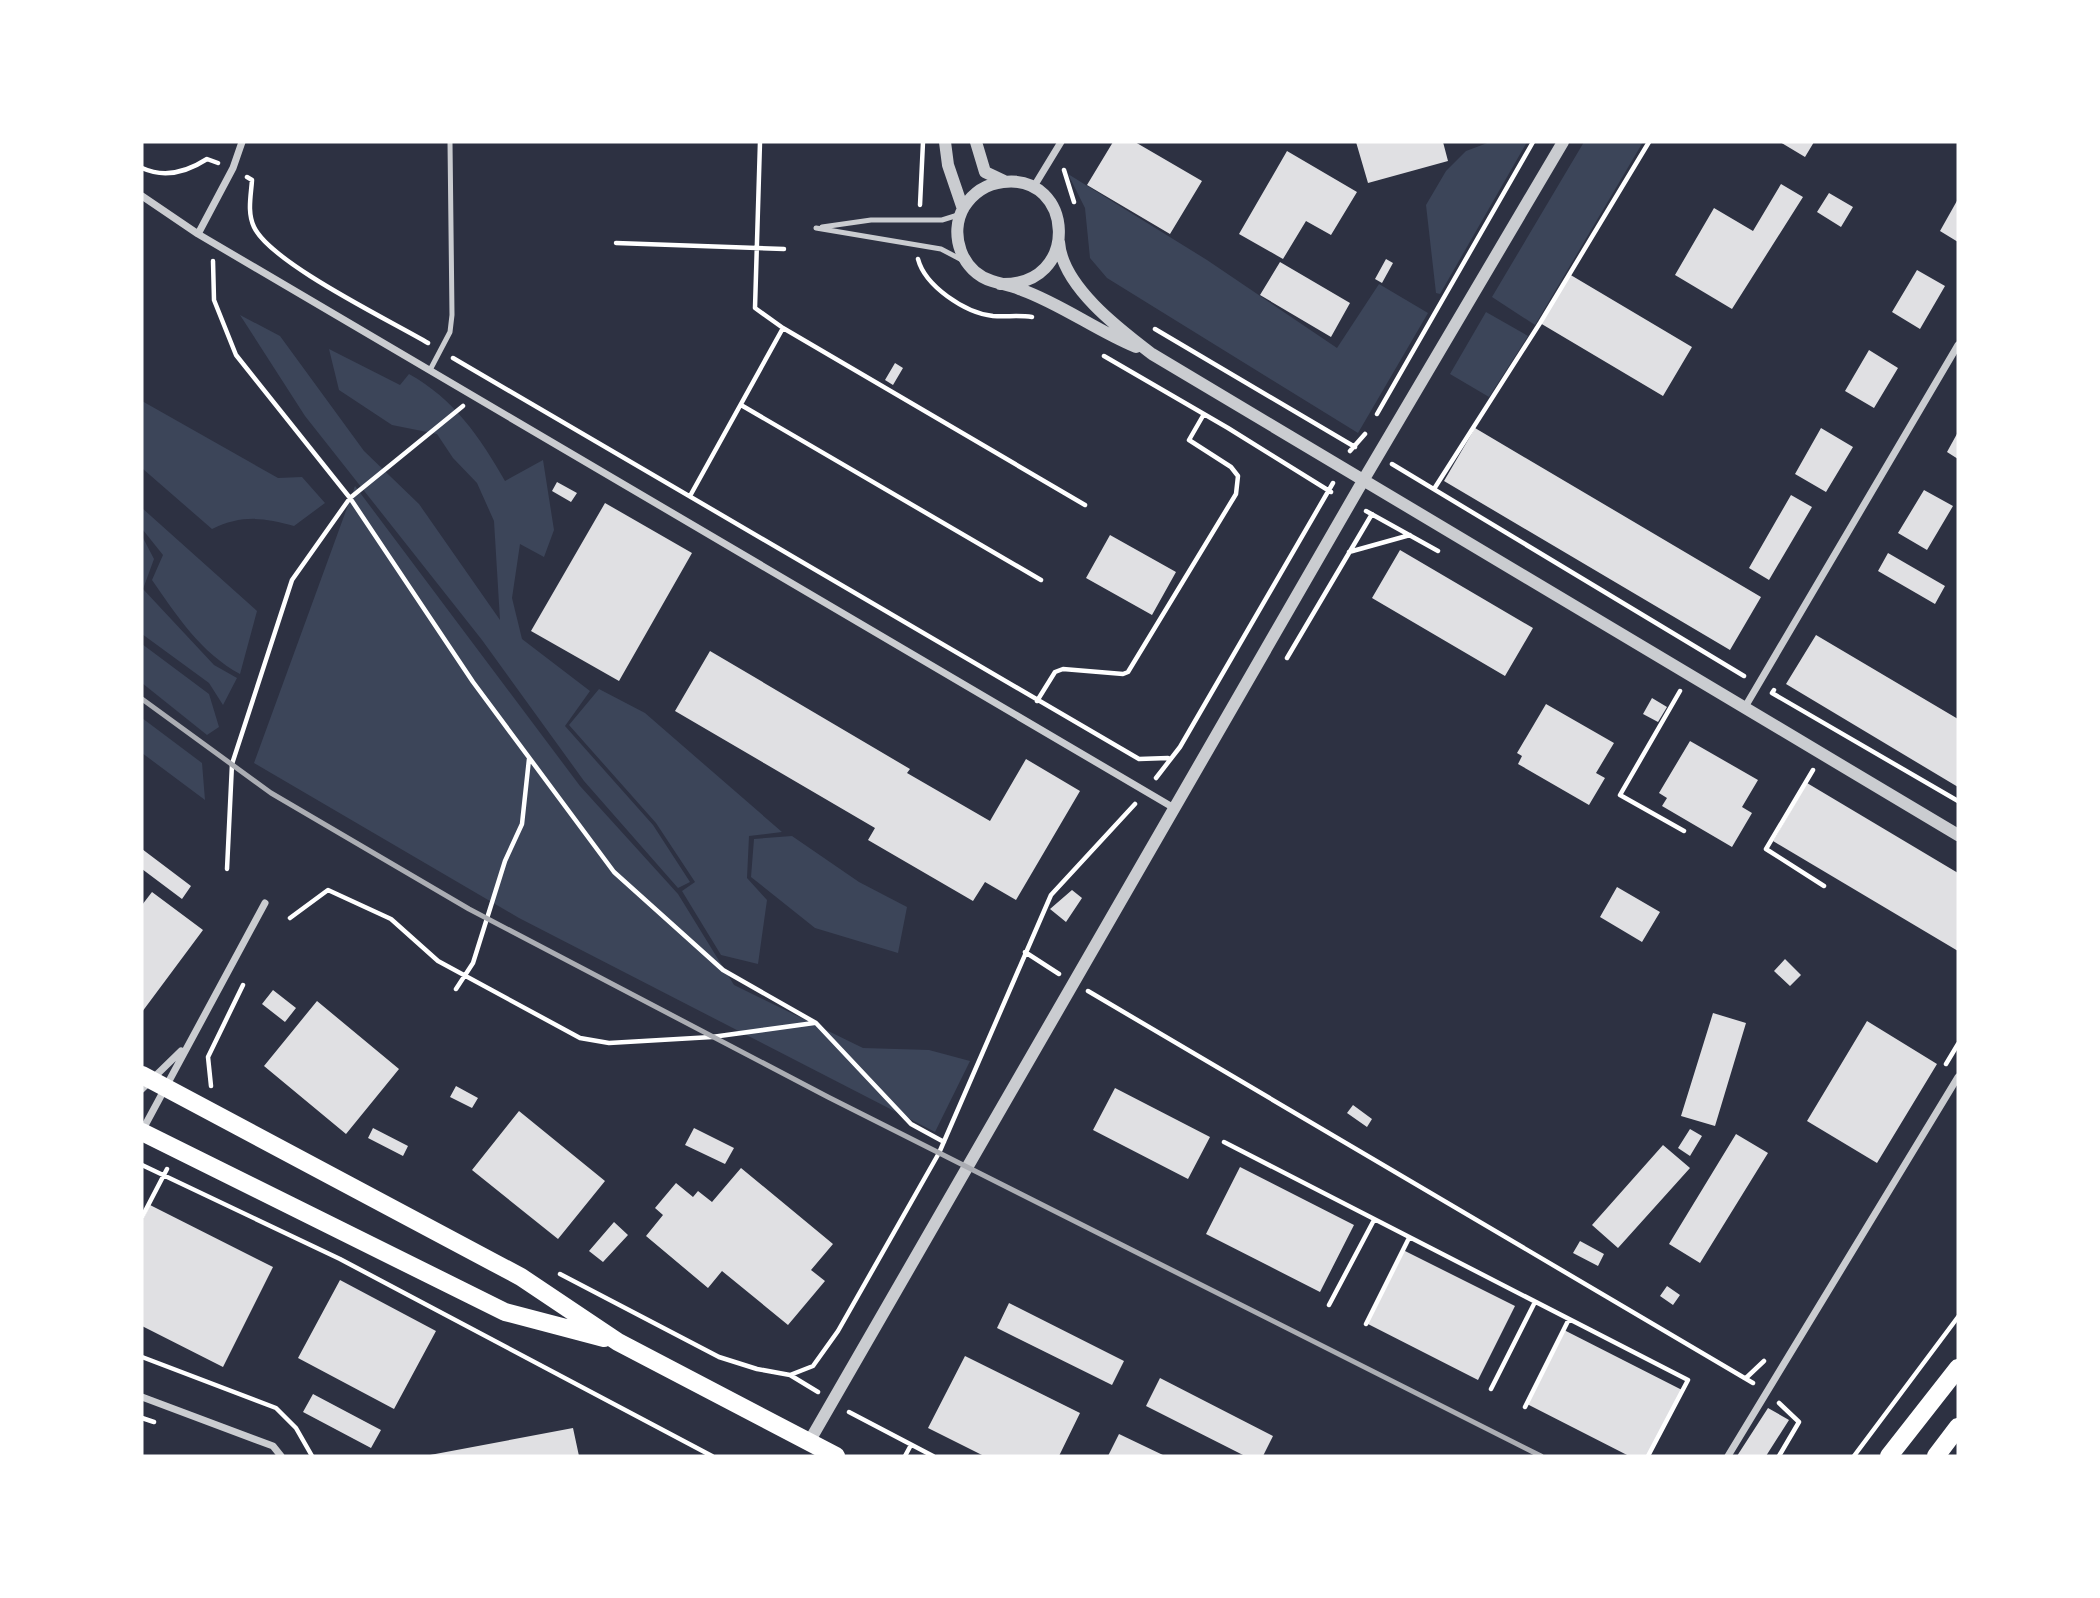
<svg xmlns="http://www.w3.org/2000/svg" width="2100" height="1598" font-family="Barlow,sans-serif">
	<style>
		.green { fill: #3c4559 }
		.building { fill: #e0e0e3 }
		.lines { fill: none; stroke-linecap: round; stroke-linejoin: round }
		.path { stroke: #fff; stroke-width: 4.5 }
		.service { stroke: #caccd0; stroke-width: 5 }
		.minor { stroke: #caccd0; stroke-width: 7 }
		.tertiary { stroke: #caccd0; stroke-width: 12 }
		.primary { stroke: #fff; stroke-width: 18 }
		.rail { stroke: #abadb3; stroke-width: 5 }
	</style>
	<rect width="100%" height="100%" fill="#2d3142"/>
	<path class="green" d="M 1490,142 L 1527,142 L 1440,294 L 1436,293 L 1426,205 L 1446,171 L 1466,151 Z
		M 1584,142 L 1643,142 L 1535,325 L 1492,297 Z
		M 1068,174 L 1207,260 L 1337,348 L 1379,284 L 1428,313 L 1358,433 L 1107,278 L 1090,258 L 1085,208 Z
		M 1486,312 L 1528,336 L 1489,397 L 1450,374 Z
		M 240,315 L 280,336 L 364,451 L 419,504 L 500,620 L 494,521 L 477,483 L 453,458 L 437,434 L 392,425 L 339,390 L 329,349 L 400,385 L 409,374 C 454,399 480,437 505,481 L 543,460 L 554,530 L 544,557 L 520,544 L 512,598 L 522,639 L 590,691 L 565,726 L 653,825 L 690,882 L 678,888 L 584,781 L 482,640 L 305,416 Z
		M 142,401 L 278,478 L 302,477 L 325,503 L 294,526 C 263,517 241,515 212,529 L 143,469 Z
		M 355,486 L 580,786 L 678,894 L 734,985 L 863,1048 L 929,1050 L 970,1061 L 935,1132 L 519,918 L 254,763 Z
		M 142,508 L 257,611 L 240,674 C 201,653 177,616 152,580 L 163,555 L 143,530 Z
		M 142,536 L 154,559 L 143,589 L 214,665 L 237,678 L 223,705 L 209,683 L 142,634 Z
		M 142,644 L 209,694 L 219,727 L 207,735 L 142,683 Z
		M 599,689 L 645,713 L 782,832 L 749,836 L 747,878 L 767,900 L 758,964 L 721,955 L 682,891 L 695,882 L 656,823 L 569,725 Z
		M 142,718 L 202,763 L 205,800 L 142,753 Z
		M 792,836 L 859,882 L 907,907 L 898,953 L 815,928 L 751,877 L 754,839 Z"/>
	<path class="building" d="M 1113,142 L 1135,142 L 1202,181 L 1170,234 L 1087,185 Z
		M 1356,142 L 1443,142 L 1448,161 L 1368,183 Z
		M 1780,142 L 1814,142 L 1805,157 Z
		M 1287,151 L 1357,192 L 1331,235 L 1306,221 L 1283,259 L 1239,234 Z
		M 1781,184 L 1803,197 L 1732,309 L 1675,275 L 1714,208 L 1753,231 Z
		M 1829,193 L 1853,207 L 1841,227 L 1817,212 Z
		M 1958,199 L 1958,242 L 1940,231 Z
		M 1386,259 L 1393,263 L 1382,283 L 1375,279 Z
		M 1280,262 L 1350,303 L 1331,337 L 1260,295 Z
		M 1917,270 L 1945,286 L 1920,329 L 1892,312 Z
		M 1569,274 L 1692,347 L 1663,396 L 1540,323 Z
		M 1869,350 L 1898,368 L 1874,408 L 1845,391 Z
		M 895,363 L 903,368 L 893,385 L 885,380 Z
		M 1475,428 L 1761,597 L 1730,650 L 1444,481 Z
		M 1821,428 L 1853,447 L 1826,492 L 1795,474 Z
		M 1958,432 L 1958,459 L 1947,452 Z
		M 557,482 L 577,493 L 571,502 L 552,491 Z
		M 1924,490 L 1953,506 L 1927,550 L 1898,533 Z
		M 1791,495 L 1812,507 L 1769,580 L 1749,568 Z
		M 605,503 L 692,553 L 619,681 L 531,631 Z
		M 1110,535 L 1176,572 L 1152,615 L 1086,578 Z
		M 1400,550 L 1533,628 L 1505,676 L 1372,598 Z
		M 1888,553 L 1945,586 L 1935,604 L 1878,571 Z
		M 1816,635 L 1958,719 L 1958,787 L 1786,684 Z
		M 710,651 L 910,769 L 907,773 L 990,821 L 1026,759 L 1080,791 L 1016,900 L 985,882 L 973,901 L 868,840 L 875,828 L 675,711 Z
		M 1652,698 L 1667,707 L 1658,722 L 1643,714 Z
		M 1546,704 L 1614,743 L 1596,773 L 1605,778 L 1589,805 L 1518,764 L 1522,756 L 1517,753 Z
		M 1690,741 L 1758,780 L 1742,807 L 1752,813 L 1732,847 L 1662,806 L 1667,798 L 1659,793 Z
		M 1807,783 L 1958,873 L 1958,951 L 1773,841 Z
		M 142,849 L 191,886 L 182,899 L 142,869 Z
		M 1617,887 L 1660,912 L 1642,942 L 1600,917 Z
		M 1072,890 L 1082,898 L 1066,922 L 1050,909 Z
		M 152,892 L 203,930 L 142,1012 L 142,905 Z
		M 1785,959 L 1801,975 L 1790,986 L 1774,971 Z
		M 273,990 L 296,1008 L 285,1022 L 262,1004 Z
		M 317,1001 L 399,1069 L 346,1134 L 264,1066 Z
		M 1713,1013 L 1746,1023 L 1715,1126 L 1681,1116 Z
		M 1867,1021 L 1937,1064 L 1877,1163 L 1807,1121 Z
		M 456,1086 L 478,1098 L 472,1108 L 450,1097 Z
		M 1115,1088 L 1210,1137 L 1188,1179 L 1093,1130 Z
		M 1353,1105 L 1372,1119 L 1367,1127 L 1347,1113 Z
		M 519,1111 L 605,1181 L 558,1239 L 472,1170 Z
		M 373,1128 L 408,1146 L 403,1156 L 368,1138 Z
		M 694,1128 L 734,1148 L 725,1164 L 685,1145 Z
		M 1690,1129 L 1702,1136 L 1690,1156 L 1678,1148 Z
		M 1736,1134 L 1768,1153 L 1700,1263 L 1669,1244 Z
		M 1663,1145 L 1690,1168 L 1618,1248 L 1592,1225 Z
		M 1240,1167 L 1354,1225 L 1320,1292 L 1206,1234 Z
		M 741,1168 L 833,1244 L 811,1270 L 825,1281 L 788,1325 L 722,1271 L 708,1288 L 646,1236 L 663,1215 L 655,1208 L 676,1183 L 693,1197 L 698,1191 L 712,1202 Z
		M 150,1205 L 273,1267 L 223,1367 L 142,1326 L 142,1221 Z
		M 614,1222 L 628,1235 L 603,1262 L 589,1251 Z
		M 1580,1241 L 1604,1254 L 1598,1266 L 1573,1253 Z
		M 1403,1250 L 1515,1306 L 1478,1380 L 1366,1323 Z
		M 340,1280 L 436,1331 L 394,1409 L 298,1358 Z
		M 1667,1286 L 1680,1295 L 1673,1305 L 1660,1296 Z
		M 1009,1303 L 1124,1361 L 1112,1385 L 997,1328 Z
		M 1564,1330 L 1682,1390 L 1648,1456 L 1629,1456 L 1527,1404 Z
		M 965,1356 L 1080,1413 L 1059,1456 L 984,1456 L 928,1428 Z
		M 1160,1378 L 1273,1436 L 1263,1456 L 1245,1456 L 1146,1406 Z
		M 313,1394 L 381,1430 L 371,1448 L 303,1412 Z
		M 1768,1408 L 1789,1420 L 1766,1456 L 1737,1456 Z
		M 573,1428 L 579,1456 L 430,1456 L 430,1455 Z
		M 1119,1434 L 1165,1456 L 1108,1456 Z"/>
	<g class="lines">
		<path class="path" d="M 760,142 L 755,308 L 783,328
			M 142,168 C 164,178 187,172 207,159 L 218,163
			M 1064,170 L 1074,202
			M 247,177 L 252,180 C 251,196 247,212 254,227 C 271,263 389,320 428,343
			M 920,205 L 923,142
			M 616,243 L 784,249
			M 918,259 C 925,286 965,313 993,316 C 1006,317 1019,315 1032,317
			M 213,261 L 214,300 L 236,355 L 350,498 L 473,682 L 614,872 L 723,970 L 816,1023 L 911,1124 L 944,1142
			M 1155,329 L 1355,447
			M 1104,356 L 1228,428 L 1331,492
			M 453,358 L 1139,759 L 1168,758
			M 741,405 L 1041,580
			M 1377,414 L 1533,142
			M 1350,451 L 1365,434
			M 1392,464 L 1744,676
			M 1434,489 L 1540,323 L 1649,142
			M 690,496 L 783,328 L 1085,505
			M 1366,511 L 1438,551
			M 1349,552 L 1410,535
			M 1287,658 L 1372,514
			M 1774,690 L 1772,693 L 1958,801
			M 1680,691 L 1620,795 L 1684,831
			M 1037,701 L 1055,672 L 1063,669 L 1123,674 L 1128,672 L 1236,494 L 1238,476 L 1231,467 L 1189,440 L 1204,414
			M 1813,770 L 1766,849 L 1824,886
			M 1156,778 L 1180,747 L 1333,483
			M 227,869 L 232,764 L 292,580 L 350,498 L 463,406
			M 290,918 L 328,890 L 391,919 L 438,961 L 580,1038 L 609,1043 L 712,1037 L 814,1023
			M 1025,952 L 1059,974
			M 456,989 L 473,963 L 505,861 L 522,824 L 529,759
			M 1088,991 L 1753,1383
			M 1946,1064 L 1958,1044
			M 211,1086 L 208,1057 L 243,985
			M 1224,1142 L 1688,1380 L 1648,1456
			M 142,1165 L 340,1259 L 712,1456
			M 142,1217 L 167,1169
			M 560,1274 L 719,1357 L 757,1369 L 790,1375 L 818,1392
			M 1329,1305 L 1374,1220
			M 1366,1324 L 1409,1238
			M 142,1357 L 276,1408 L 296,1428 L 312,1456
			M 790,1375 L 813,1366 L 838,1331 L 939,1153 L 1051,895 L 1135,804
			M 1746,1378 L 1764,1361
			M 1491,1389 L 1535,1302
			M 1779,1403 L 1799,1422 L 1779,1456
			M 1525,1407 L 1569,1319
			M 849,1412 L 933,1456
			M 142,1418 L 154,1422
			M 905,1456 L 911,1445
			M 1854,1456 L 1958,1317"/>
		<path class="service" d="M 822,227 L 871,220 L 942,220 L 958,215
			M 816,228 L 941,249 L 962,260
			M 430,370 L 450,332 L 452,315 L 450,142"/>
		<path class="minor" d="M 1033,188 L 1061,142
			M 142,196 L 198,234 L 1174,808
			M 198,234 L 233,168 L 242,142
			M 1745,707 L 1958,345
			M 142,1089 L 181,1051
			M 142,1131 L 265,903
			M 142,1397 L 273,1446 L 281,1456
			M 1728,1456 L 1958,1077"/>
		<path class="tertiary" d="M 945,142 L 948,165 L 963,209
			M 976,142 L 985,172 L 1004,181
			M 1059,242 C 1062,286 1119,329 1152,354 L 1958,835
			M 1000,284 C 1082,287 1074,173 1003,182 C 986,184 973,193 964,207 C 948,234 962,272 992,281 C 1002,284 1012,286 1022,290 C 1061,304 1097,331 1136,347
			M 809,1442 L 1364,479 L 1563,142"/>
		<path class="primary" d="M 142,1075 L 521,1277 L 618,1342 L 836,1456
			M 142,1132 L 505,1312 L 604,1338
			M 1889,1456 L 1958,1368
			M 1936,1456 L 1958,1427"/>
		<path class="rail" d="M 142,699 L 271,793 L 469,909 L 828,1097 L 1541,1456"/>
	</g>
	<rect width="2100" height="1598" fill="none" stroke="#ffffff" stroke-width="287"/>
</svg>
